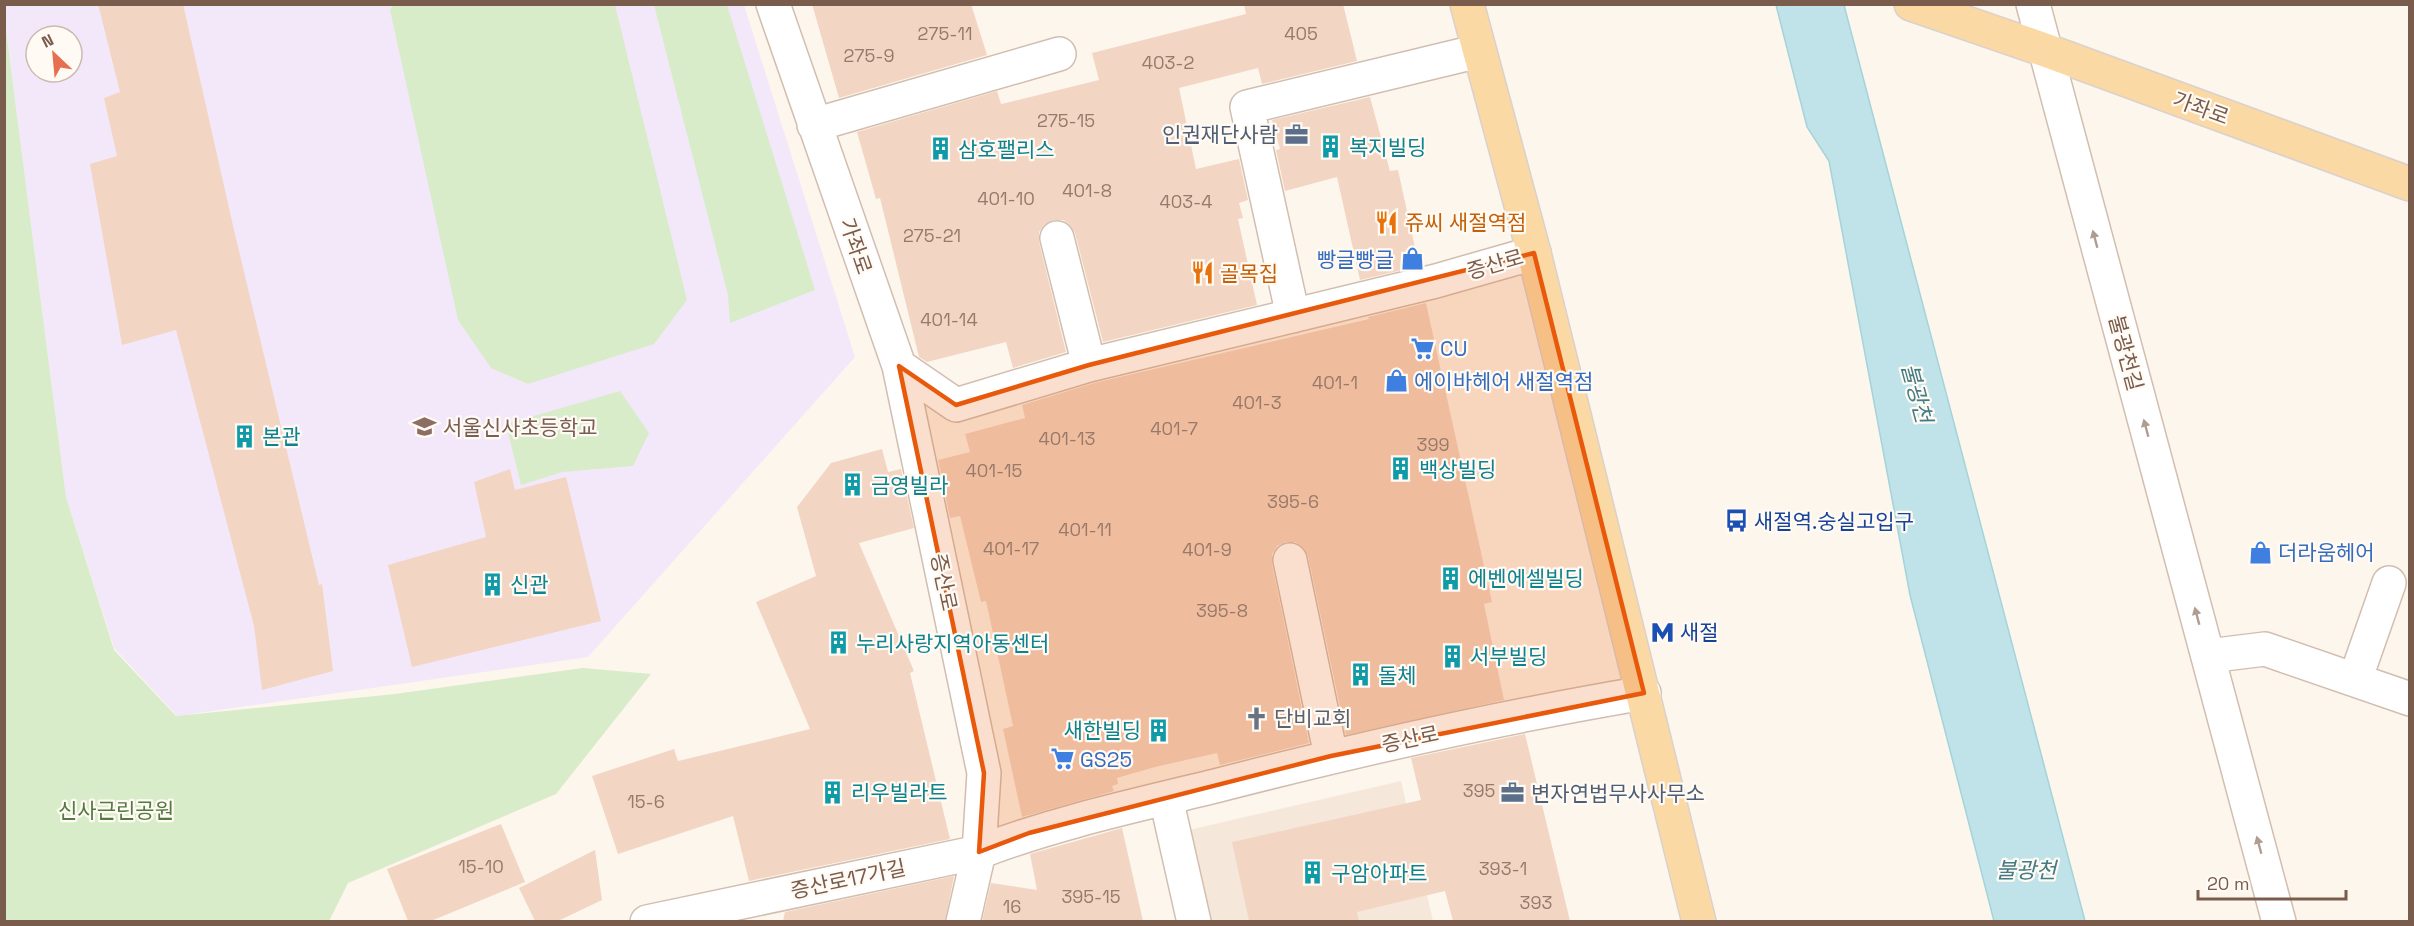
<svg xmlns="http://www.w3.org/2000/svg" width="2414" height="926" font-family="'Space Grotesk','Noto Sans KR',sans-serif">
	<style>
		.residential { fill: #f5e8da }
		.education { fill: #f3e8fa; fill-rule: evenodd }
		.green { fill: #d8ecc9 }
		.water { fill: #bfe3e8; stroke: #a5d3da; stroke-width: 1.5 }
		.building { fill: #f3d5c3 }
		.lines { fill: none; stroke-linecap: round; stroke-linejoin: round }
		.minor-casing { stroke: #d1beb0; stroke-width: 36 }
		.major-casing { stroke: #dad1cd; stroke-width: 36 }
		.minor { stroke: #fff; stroke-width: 33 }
		.major { stroke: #fbd9a5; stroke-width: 33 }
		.oneway { fill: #af9d94 }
		.marked { fill: #e8590c; fill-opacity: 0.2; stroke: #e8590c; stroke-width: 4.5; stroke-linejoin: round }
		.labels { text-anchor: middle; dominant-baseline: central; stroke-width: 4.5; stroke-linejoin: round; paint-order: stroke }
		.number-label { font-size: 18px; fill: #987a6a }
		.street-label { font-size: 21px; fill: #7a5c4d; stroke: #fffaf3 }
		.service-label { font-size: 21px; fill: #4e5e75; stroke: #fffaf3; text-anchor: end }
		.culture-label { font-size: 21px; fill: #0d838f; stroke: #fffaf3; text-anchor: start }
		.food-label { font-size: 21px; fill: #c56008; stroke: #fffaf3; text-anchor: start }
		.shop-label { font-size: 21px; fill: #366cbe; stroke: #fffaf3; text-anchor: start }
		.education-label { font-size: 21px; fill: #785e54; stroke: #fffaf3; text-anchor: start }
		.transit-label { font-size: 21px; fill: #164399; stroke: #fffaf3; text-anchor: start }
		.worship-label { font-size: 21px; fill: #5b616d; stroke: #fffaf3; text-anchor: start }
		.park-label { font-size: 21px; fill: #537a41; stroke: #fffaf3 }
		.water-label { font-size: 22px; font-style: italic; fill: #437c86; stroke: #fffaf3 }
	</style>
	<rect width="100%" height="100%" fill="#fdf6ec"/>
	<path class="residential" d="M 1401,781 L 1433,921 L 1210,921 L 1189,830 Z"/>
	<path class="education" d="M 4,5 L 744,5 L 855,357 L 588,657 L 177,716 L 114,648 L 66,497 L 5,22 ZM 36,36 L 72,36 L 72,72 L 36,72 Z"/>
	<path class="green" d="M 393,5 L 615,5 L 687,300 L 654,344 L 528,384 L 491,368 L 458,320 L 390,10 Z
		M 654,5 L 727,5 L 815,290 L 730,323 L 728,295 Z
		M 5,22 L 66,497 L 114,650 L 176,716 L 395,694 L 583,668 L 651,674 L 556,794 L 348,883 L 329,921 L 5,921 Z
		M 620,391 L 649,433 L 633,466 L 562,472 L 521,485 L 506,424 Z"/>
	<path class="water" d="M 1776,5 L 1844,5 L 2085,921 L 1994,921 L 1910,595 L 1829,161 L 1807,127 Z"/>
	<path class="building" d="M 98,4 L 183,4 L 234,230 L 319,585 L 322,584 L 333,671 L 262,690 L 254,626 L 176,330 L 122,345 L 90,164 L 117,156 L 104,98 L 120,92 Z
		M 812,4 L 971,4 L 987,55 L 839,98 Z
		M 1244,4 L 1343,4 L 1357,61 L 1262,84 L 1258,68 L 1179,88 L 1196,169 L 1239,159 L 1248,200 L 1239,203 L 1243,218 L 1238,219 L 1257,305 L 1103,342 L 1075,233 L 1070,225 L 1063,220 L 1053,220 L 1044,225 L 1039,232 L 1039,242 L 1066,352 L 1013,368 L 1006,342 L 927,362 L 919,357 L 880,198 L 876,199 L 857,132 L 997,91 L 1001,104 L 1006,103 L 1099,80 L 1092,53 L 1246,14 Z
		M 1370,97 L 1390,171 L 1398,170 L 1419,266 L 1360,280 L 1337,177 L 1285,191 L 1276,150 L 1280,149 L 1272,120 Z
		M 1426,303 L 1492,602 L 1484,604 L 1504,700 L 1346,735 L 1308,556 L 1304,548 L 1296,542 L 1286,542 L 1277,546 L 1272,554 L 1272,564 L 1309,743 L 1220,765 L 1217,753 L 1155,767 L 1117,778 L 1118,784 L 1112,786 L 1114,791 L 1022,817 L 1003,729 L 1013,726 L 986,601 L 981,602 L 960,516 L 950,518 L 938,460 L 970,452 L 965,434 L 1025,418 L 1022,405 L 1094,383 L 1369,319 L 1368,317 Z
		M 882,449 L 888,472 L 901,469 L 914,528 L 859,543 L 914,671 L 910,673 L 950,839 L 749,881 L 733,816 L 618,854 L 592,776 L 674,749 L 678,761 L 810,729 L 756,602 L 816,576 L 797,507 L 831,463 Z
		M 510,469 L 515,490 L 566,477 L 601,621 L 412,667 L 388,565 L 486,537 L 474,482 Z
		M 1525,734 L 1570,921 L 1453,921 L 1445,891 L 1357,912 L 1359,921 L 1249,921 L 1232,842 L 1421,800 L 1411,758 Z
		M 501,824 L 525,882 L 431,921 L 408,921 L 387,869 Z
		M 1122,828 L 1143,921 L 982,921 L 991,883 L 1037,890 L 1030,854 Z
		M 595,850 L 602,900 L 558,921 L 535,921 L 519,888 Z
		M 954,876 L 945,921 L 783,921 L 785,912 Z"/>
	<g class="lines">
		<defs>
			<path id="minor" d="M 773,4 L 899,366 L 984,773 L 979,852 L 963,922
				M 2033,4 L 2279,922
				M 814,125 L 1059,54
				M 1057,238 L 1089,365
				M 1293,316 L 1247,107 L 1479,51
				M 899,366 L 956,405 L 1089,365 L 1436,281 L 1534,253
				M 1290,560 L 1331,756
				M 2208,656 L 2265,649 L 2410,699
				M 2355,680 L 2389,583
				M 1166,798 L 1194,922
				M 647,922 L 979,852 C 1057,822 1138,805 1219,785 C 1359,749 1501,717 1644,693"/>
			<path id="major" d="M 1467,4 L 1534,253 L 1699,922
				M 1911,4 L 2045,50 L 2410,184"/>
		</defs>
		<use href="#minor" class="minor-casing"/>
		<use href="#major" class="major-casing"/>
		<use href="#minor" class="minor"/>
		<use href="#major" class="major"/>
	</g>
	<defs><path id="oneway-solid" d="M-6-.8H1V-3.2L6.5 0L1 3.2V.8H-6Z" transform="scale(1.5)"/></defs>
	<g class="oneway">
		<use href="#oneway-solid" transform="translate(2095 239) rotate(-105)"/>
		<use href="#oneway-solid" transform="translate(2146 428) rotate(-105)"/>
		<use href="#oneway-solid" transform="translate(2197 616) rotate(-105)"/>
		<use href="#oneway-solid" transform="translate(2259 845) rotate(-105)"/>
	</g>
	<path class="marked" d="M 1534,253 L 1644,693 L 1331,756 L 1029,833 L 979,852 L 984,773 L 899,366 L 956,405 L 1089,365 Z"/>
	<defs>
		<symbol id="office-bare" viewBox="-9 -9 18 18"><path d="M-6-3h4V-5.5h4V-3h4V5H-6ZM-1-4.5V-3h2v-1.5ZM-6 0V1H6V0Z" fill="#5c6f8a" stroke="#fffaf3" stroke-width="2.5" paint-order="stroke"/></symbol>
		<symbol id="building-bare" viewBox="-9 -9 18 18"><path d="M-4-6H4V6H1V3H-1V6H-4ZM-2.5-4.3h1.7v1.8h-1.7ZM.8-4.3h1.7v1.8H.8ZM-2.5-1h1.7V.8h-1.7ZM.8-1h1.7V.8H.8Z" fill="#0f9aa8" stroke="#fffaf3" stroke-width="2.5" paint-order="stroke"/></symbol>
		<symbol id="restaurant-bare" viewBox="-9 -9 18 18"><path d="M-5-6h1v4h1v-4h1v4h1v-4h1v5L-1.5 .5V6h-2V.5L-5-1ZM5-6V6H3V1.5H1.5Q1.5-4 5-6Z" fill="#e8710a" stroke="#fffaf3" stroke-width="2.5" paint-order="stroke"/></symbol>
		<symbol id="shop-bare" viewBox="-9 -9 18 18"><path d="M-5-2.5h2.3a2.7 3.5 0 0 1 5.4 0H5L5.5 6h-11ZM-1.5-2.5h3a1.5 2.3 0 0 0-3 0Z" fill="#3f7fe0" stroke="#fffaf3" stroke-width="2.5" paint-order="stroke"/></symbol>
		<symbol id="supermarket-bare" viewBox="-9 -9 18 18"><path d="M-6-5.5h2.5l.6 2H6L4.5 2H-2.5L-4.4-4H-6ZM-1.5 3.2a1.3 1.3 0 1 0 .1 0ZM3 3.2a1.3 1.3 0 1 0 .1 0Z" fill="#3f7fe0" stroke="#fffaf3" stroke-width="2.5" paint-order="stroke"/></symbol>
		<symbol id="school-bare" viewBox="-9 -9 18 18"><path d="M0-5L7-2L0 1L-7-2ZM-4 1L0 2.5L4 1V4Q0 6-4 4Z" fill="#8d6e63" stroke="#fffaf3" stroke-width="2.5" paint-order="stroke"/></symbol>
		<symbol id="bus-bare" viewBox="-9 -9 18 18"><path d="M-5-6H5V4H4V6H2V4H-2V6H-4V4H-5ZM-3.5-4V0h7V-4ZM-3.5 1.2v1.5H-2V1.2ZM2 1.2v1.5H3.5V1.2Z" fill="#1a4fb4" stroke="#fffaf3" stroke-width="2.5" paint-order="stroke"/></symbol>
		<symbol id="metro-bare" viewBox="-9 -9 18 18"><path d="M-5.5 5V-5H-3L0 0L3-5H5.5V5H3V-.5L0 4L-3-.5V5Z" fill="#1a4fb4" stroke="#fffaf3" stroke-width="2.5" paint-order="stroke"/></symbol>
		<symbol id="church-bare" viewBox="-9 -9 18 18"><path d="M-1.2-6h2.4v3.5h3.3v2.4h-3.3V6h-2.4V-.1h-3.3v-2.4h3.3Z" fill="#6b7280" stroke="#fffaf3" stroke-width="2.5" paint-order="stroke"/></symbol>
	</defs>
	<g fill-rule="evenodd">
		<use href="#office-bare" x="1280" y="118" width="33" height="33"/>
		<use href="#building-bare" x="1314" y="130" width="33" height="33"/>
		<use href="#building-bare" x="924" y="132" width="33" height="33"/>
		<use href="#restaurant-bare" x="1370" y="206" width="33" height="33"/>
		<use href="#shop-bare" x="1396" y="242" width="33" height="33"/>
		<use href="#restaurant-bare" x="1186" y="256" width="33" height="33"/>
		<use href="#supermarket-bare" x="1406" y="332" width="33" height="33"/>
		<use href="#shop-bare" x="1380" y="364" width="33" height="33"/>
		<use href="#school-bare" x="408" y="410" width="33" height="33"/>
		<use href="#building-bare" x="228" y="420" width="33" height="33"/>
		<use href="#building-bare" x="1384" y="452" width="33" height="33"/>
		<use href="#building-bare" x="836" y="468" width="33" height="33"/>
		<use href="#bus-bare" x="1720" y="504" width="33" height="33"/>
		<use href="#shop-bare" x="2244" y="536" width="33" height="33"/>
		<use href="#building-bare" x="1434" y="562" width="33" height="33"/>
		<use href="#building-bare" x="476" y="568" width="33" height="33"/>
		<use href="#metro-bare" x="1646" y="616" width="33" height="33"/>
		<use href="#building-bare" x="822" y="626" width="33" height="33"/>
		<use href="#building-bare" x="1436" y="640" width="33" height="33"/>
		<use href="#building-bare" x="1344" y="658" width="33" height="33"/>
		<use href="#church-bare" x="1240" y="702" width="33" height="33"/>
		<use href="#building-bare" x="1142" y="714" width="33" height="33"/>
		<use href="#supermarket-bare" x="1046" y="742" width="33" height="33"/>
		<use href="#building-bare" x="816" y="776" width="33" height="33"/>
		<use href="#office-bare" x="1496" y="776" width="33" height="33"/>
		<use href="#building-bare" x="1296" y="856" width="33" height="33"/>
	</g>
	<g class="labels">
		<g class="number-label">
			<text x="945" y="33">275-11</text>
			<text x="1301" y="33">405</text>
			<text x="869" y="55">275-9</text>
			<text x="1168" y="62">403-2</text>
			<text x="1066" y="120">275-15</text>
			<text x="1087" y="190">401-8</text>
			<text x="1006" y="198">401-10</text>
			<text x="1186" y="201">403-4</text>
			<text x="932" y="235">275-21</text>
			<text x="949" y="319">401-14</text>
			<text x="1335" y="382">401-1</text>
			<text x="1257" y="402">401-3</text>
			<text x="1174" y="428">401-7</text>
			<text x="1067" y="438">401-13</text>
			<text x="1433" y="444">399</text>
			<text x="994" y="470">401-15</text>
			<text x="1293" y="501">395-6</text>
			<text x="1085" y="529">401-11</text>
			<text x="1011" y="548">401-17</text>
			<text x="1207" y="549">401-9</text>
			<text x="1222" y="610">395-8</text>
			<text x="1479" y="790">395</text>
			<text x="646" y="801">15-6</text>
			<text x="481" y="866">15-10</text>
			<text x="1503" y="868">393-1</text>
			<text x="1091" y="896">395-15</text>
			<text x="1536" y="902">393</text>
			<text x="1012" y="906">16</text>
		</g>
		<g class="street-label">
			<text transform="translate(2201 108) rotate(20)">가좌로</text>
			<text transform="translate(856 246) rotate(71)">가좌로</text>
			<text transform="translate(1495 264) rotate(-16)">증산로</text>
			<text transform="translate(2126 353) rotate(75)">불광천길</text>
			<text transform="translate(944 582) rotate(78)">증산로</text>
			<text transform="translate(1410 739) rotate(-12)">증산로</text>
			<text transform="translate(848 879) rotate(-12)">증산로17가길</text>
		</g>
		<g class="service-label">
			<text x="1278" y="134">인권재단사람</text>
			<text x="1531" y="793" text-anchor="start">변자연법무사사무소</text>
		</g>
		<g class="culture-label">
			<text x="1349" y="147">복지빌딩</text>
			<text x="958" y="149">삼호팰리스</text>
			<text x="262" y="436">본관</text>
			<text x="1419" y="469">백상빌딩</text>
			<text x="871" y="485">금영빌라</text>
			<text x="1468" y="578">에벤에셀빌딩</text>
			<text x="510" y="584">신관</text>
			<text x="856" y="643">누리사랑지역아동센터</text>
			<text x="1470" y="656">서부빌딩</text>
			<text x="1378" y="675">돌체</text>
			<text x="1141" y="730" text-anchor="end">새한빌딩</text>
			<text x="851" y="792">리우빌라트</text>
			<text x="1331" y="873">구암아파트</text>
		</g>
		<g class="food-label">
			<text x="1405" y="222">쥬씨 새절역점</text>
			<text x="1220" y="273">골목집</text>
		</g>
		<g class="shop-label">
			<text x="1394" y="259" text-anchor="end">빵글빵글</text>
			<text x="1440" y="348">CU</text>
			<text x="1414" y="381">에이바헤어 새절역점</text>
			<text x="2278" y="552">더라움헤어</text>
			<text x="1080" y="759">GS25</text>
		</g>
		<g class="education-label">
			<text x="443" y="427">서울신사초등학교</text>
		</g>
		<g class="transit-label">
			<text x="1754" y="521">새절역.숭실고입구</text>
			<text x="1680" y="632">새절</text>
		</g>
		<g class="worship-label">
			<text x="1274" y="718">단비교회</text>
		</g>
		<g class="park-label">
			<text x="116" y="810">신사근린공원</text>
		</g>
		<g class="water-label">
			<text transform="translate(1917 393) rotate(75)">불광천</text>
			<text x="2026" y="870">불광천</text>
		</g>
	</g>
	<rect width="2414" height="926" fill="none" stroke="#7a5c4d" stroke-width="12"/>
	<g transform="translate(54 54) rotate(334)"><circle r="28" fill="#fffaf3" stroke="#cabbb1" stroke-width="1.5"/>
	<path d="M0-4.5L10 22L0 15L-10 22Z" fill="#e76f51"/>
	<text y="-9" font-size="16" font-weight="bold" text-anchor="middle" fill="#7a5c4d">N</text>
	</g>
	<path d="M2198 890v9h148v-9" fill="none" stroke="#7a5c4d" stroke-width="3"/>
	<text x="2207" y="890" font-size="18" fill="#7a5c4d" stroke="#fffaf3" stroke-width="4.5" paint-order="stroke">20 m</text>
</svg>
